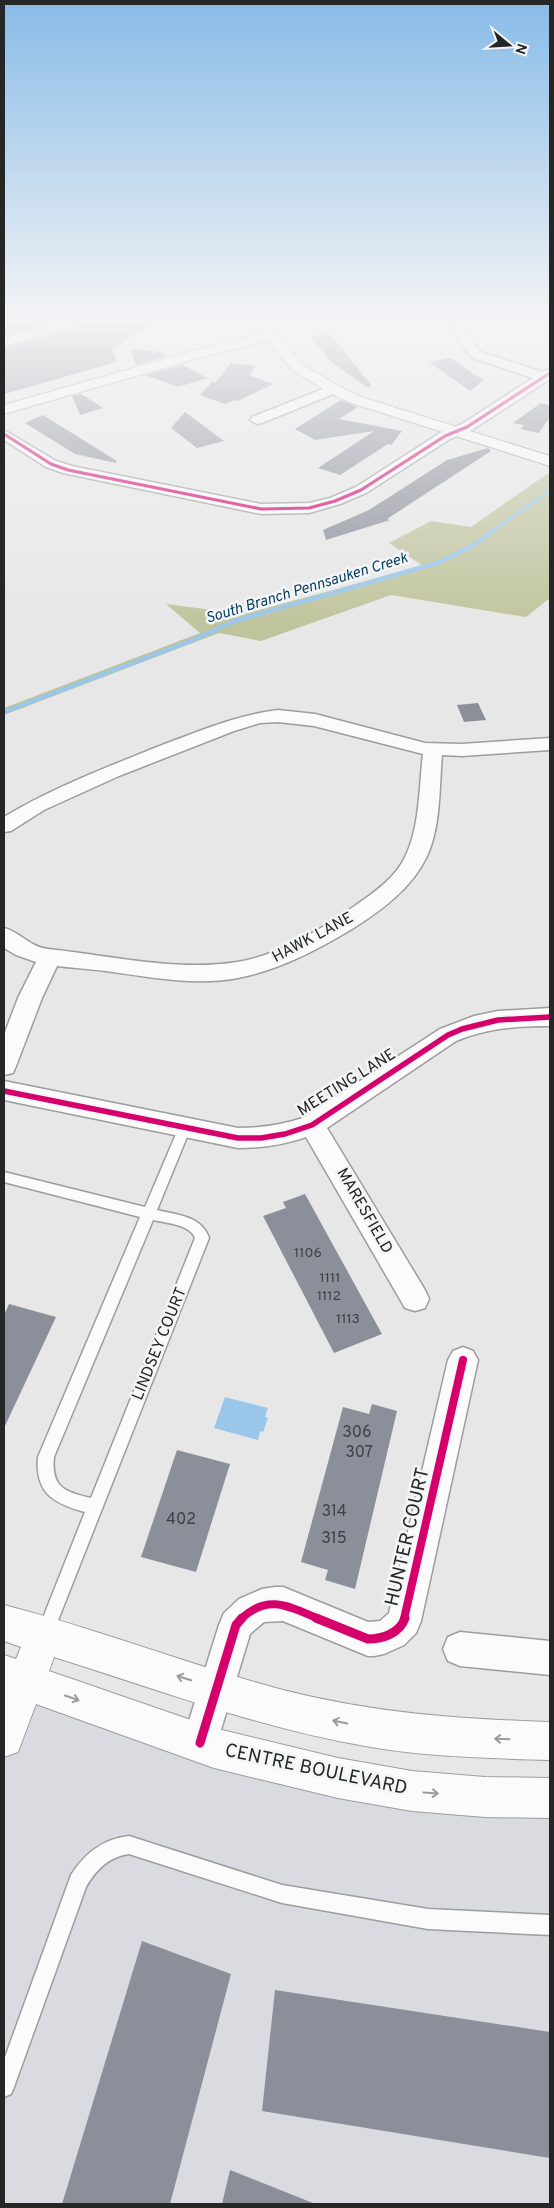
<svg xmlns="http://www.w3.org/2000/svg" width="554" height="2208" font-family="Overpass,sans-serif">
	<style>
		.built { fill: #d9dbe1 }
		.forest { fill: #c0c49d }
		.water { fill: #99c6e9 }
		.lines { fill: none; stroke-linecap: round; stroke-linejoin: round }
		.stream-far1 { stroke: #99c6e9; stroke-width: 3 }
		.stream { stroke: #99c6e9; stroke-width: 4.5 }
		.building { fill: #8b8f9a }
		.lane-casing { stroke: #9d9d9e; stroke-width: 3 }
		.street-casing { stroke: #9d9d9e; stroke-width: 3 }
		.secondary-casing { stroke: #9d9d9e; stroke-width: 2 }
		.lane { fill: #fbfbfc; fill-rule: evenodd }
		.street { fill: #fbfbfc; fill-rule: evenodd }
		.secondary { fill: #fbfbfc; fill-rule: evenodd }
		.cycleway-far3-casing { stroke: #f3f5f7; stroke-width: 5 }
		.cycleway-far2-casing { stroke: #f3f5f7; stroke-width: 9 }
		.cycleway-far1-casing { stroke: #f3f5f7; stroke-width: 11 }
		.cycleway-casing { stroke: #f3f5f7; stroke-width: 12 }
		.cycleway-far3 { stroke: #d6006c; stroke-width: 3 }
		.cycleway-far2 { stroke: #d6006c; stroke-width: 5.5 }
		.cycleway-far1 { stroke: #d6006c; stroke-width: 8 }
		.cycleway { stroke: #d6006c; stroke-width: 9 }
		.oneway { stroke: #9b9b9c }
		.labels { text-anchor: middle; dominant-baseline: central; stroke-width: 5; stroke-linejoin: round; paint-order: stroke }
		.number-label { font-size: 14px; fill: #3e4043 }
		.far-water-label { font-size: 15px; font-style: italic; fill: #053b5a; stroke: #f3f5f7 }
		.street-label { font-size: 16px; fill: #252626; stroke: #f3f5f7 }
		.near-number-label { font-size: 16px; fill: #3e4043 }
		.near-street-label { font-size: 19px; fill: #252626; stroke: #f3f5f7 }
	</style>
	<rect width="100%" height="100%" fill="#e7e7e8"/>
	<path class="built" d="M 26,1681 L 485,1797 L 550,1798 L 550,2204 L 4,2204 L 4,1738 Z"/>
	<path class="forest" d="M 547,474 L 550,475 L 550,598 L 526,617 L 391,595 L 261,641 L 219,633 L 4,715 L 4,708 L 200,633 L 166,604 L 244,614 L 423,566 L 389,543 L 431,521 L 471,527 Z"/>
	<path class="water" d="M 225,1397 L 268,1408 L 265,1417 L 268,1418 L 263,1432 L 260,1431 L 258,1440 L 214,1428 Z"/>
	<g class="lines">
		<path class="stream-far1" d="M 490,532 L 550,491"/>
		<path class="stream" d="M 4,712 L 188,642 L 235,621 L 440,562 L 474,545 L 492,531"/>
	</g>
	<path class="building" d="M 17,318 L 71,318 L 4,336 L 4,321 Z
		M 99,318 L 162,318 L 112,349 L 117,362 L 4,394 L 4,348 L 96,323 Z
		M 328,331 L 371,385 L 368,388 L 330,361 L 311,337 Z
		M 130,349 L 161,352 L 168,356 L 136,365 Z
		M 451,358 L 474,374 L 484,380 L 470,391 L 429,362 Z
		M 231,363 L 256,366 L 249,375 L 273,384 L 238,401 L 235,400 L 225,404 L 200,395 L 212,382 L 215,383 Z
		M 183,365 L 207,378 L 178,387 L 145,375 Z
		M 81,394 L 103,408 L 80,415 L 72,396 Z
		M 341,400 L 358,407 L 339,419 L 402,431 L 391,445 L 388,444 L 340,475 L 318,468 L 374,431 L 315,440 L 295,429 Z
		M 541,403 L 550,406 L 550,417 L 539,433 L 521,429 L 524,425 L 513,423 Z
		M 185,412 L 224,441 L 197,448 L 171,428 Z
		M 43,415 L 117,461 L 116,463 L 75,454 L 25,423 Z
		M 488,448 L 491,451 L 387,519 L 390,520 L 326,540 L 323,530 L 369,510 L 447,460 Z
		M 478,703 L 486,720 L 464,722 L 457,705 Z
		M 305,1194 L 382,1334 L 334,1353 L 263,1216 L 286,1208 L 283,1202 Z
		M 9,1304 L 56,1317 L 4,1428 L 4,1315 Z
		M 372,1404 L 397,1411 L 355,1589 L 325,1580 L 328,1570 L 301,1562 L 343,1407 L 369,1414 Z
		M 177,1450 L 230,1464 L 196,1572 L 141,1557 Z
		M 142,1941 L 231,1974 L 170,2204 L 62,2204 Z
		M 275,1990 L 550,2032 L 550,2158 L 262,2111 Z
		M 230,2170 L 313,2203 L 313,2204 L 222,2204 Z"/>
	<g class="lines">
		<defs>
			<path id="lane" d="M 185,1122 L 189,1123 L 191,1127 L 157,1210 C 177,1215 202,1216 209,1238 L 53,1633 L 51,1639 L 45,1641 L 39,1639 L 37,1633 L 85,1512 C 53,1503 35,1493 38,1457 L 140,1217 L 4,1182 L 4,1172 L 145,1207 L 179,1127 L 181,1123 ZM 153,1220 C 165,1223 190,1224 195,1238 L 91,1498 C 64,1492 51,1487 54,1457 Z
				M 129,1836 L 282,1885 L 428,1909 L 550,1915 L 550,1935 L 428,1929 L 282,1903 L 129,1854 C 108,1857 96,1870 86,1887 L 14,2087 L 11,2094 L 4,2097 L 4,2060 L 71,1875 C 85,1853 103,1839 129,1836 Z"/>
			<path id="street" d="M 78,318 L 97,318 L 95,321 L 4,346 L 4,338 Z
				M 448,318 L 460,318 L 476,347 L 481,352 L 542,372 L 550,369 L 550,379 L 472,430 L 450,439 L 366,493 L 340,504 L 309,513 L 261,514 L 63,473 L 46,467 L 4,440 L 4,430 L 56,461 L 72,466 L 261,504 L 309,503 L 330,498 L 356,487 L 440,433 L 462,424 L 533,378 L 473,358 L 465,349 Z
				M 333,385 L 340,389 L 338,392 L 262,423 L 257,424 L 250,420 L 252,417 Z
				M 278,710 L 315,714 L 425,743 L 462,744 L 550,738 L 550,750 L 462,756 L 442,755 C 439,788 441,826 427,856 C 412,888 381,911 352,929 C 317,950 279,970 238,978 C 194,986 148,977 106,971 C 89,969 73,968 57,966 L 42,998 L 16,1066 L 13,1073 L 4,1075 L 4,1035 L 18,998 L 36,962 L 16,955 L 4,948 L 4,928 C 20,932 30,947 48,949 C 107,955 177,972 237,962 C 275,956 315,933 346,912 C 369,896 395,880 406,855 C 420,825 419,787 423,754 L 314,726 L 278,722 L 260,723 L 234,731 L 119,776 L 44,810 L 11,831 L 4,832 L 4,817 C 52,788 105,768 157,747 C 197,732 236,715 278,710 Z
				M 550,1008 L 550,1026 C 517,1026 488,1028 456,1041 L 327,1128 L 425,1290 L 429,1299 L 425,1308 L 415,1311 L 405,1308 L 306,1137 C 283,1145 262,1148 238,1148 L 4,1100 L 4,1081 L 238,1128 C 261,1128 281,1125 303,1118 L 440,1029 L 474,1016 L 498,1011 Z
				M 463,1347 L 473,1351 L 478,1360 L 421,1621 L 416,1633 L 404,1645 L 384,1654 L 374,1656 L 368,1656 L 283,1621 L 264,1622 L 250,1634 L 213,1756 L 200,1761 L 187,1756 L 182,1743 L 219,1625 L 224,1613 L 239,1599 L 262,1589 L 275,1587 L 283,1587 L 368,1622 L 380,1621 L 389,1613 L 448,1360 L 453,1351 Z
				M 460,1632 L 550,1641 L 550,1675 L 460,1666 L 448,1661 L 443,1649 L 448,1637 Z"/>
			<path id="secondary" d="M 249,318 L 263,318 L 302,364 L 338,386 L 361,397 L 550,456 L 550,466 L 351,403 L 328,392 L 292,370 L 268,341 L 209,355 L 4,414 L 4,405 L 200,349 L 262,334 Z
				M 4,1605 C 98,1629 189,1665 283,1690 C 373,1713 458,1719 550,1722 L 550,1760 C 488,1758 426,1757 365,1746 C 260,1728 156,1689 54,1657 L 49,1671 L 214,1728 L 338,1758 L 412,1771 L 485,1777 L 550,1778 L 550,1818 L 485,1817 L 412,1811 L 338,1798 L 214,1768 L 36,1704 L 18,1752 L 4,1757 L 4,1655 L 16,1659 L 21,1647 L 4,1641 Z"/>
		</defs>
		<use href="#lane" class="lane-casing"/>
		<use href="#street" class="street-casing"/>
		<use href="#secondary" class="secondary-casing"/>
		<use href="#lane" class="lane"/>
		<use href="#street" class="street"/>
		<use href="#secondary" class="secondary"/>
		<defs>
			<path id="cycleway-far3" d="M 4,434 L 51,464 L 68,470 L 261,509 L 309,508 L 335,501 L 361,490 L 445,436 L 467,427 L 550,373"/>
			<path id="cycleway-far2" d="M 4,1091 L 238,1138 L 261,1138 L 285,1134 L 312,1125 L 448,1035 L 462,1029 L 498,1020 L 550,1017"/>
			<path id="cycleway-far1" d="M 241,1619 C 268,1593 290,1607 319,1619
				M 404,1619 L 463,1360"/>
			<path id="cycleway" d="M 316,1618 L 368,1639 C 383,1639 400,1633 405,1618
				M 200,1743 L 236,1625 L 242,1618"/>
		</defs>
		<use href="#cycleway-far3" class="cycleway-far3-casing"/>
		<use href="#cycleway-far2" class="cycleway-far2-casing"/>
		<use href="#cycleway-far1" class="cycleway-far1-casing"/>
		<use href="#cycleway" class="cycleway-casing"/>
		<use href="#cycleway-far3" class="cycleway-far3"/>
		<use href="#cycleway-far2" class="cycleway-far2"/>
		<use href="#cycleway-far1" class="cycleway-far1"/>
		<use href="#cycleway" class="cycleway"/>
	</g>
	<defs><path id="oneway-shaft" d="M-6 0H5M1.5-3L5.5 0L1.5 3" fill="none" stroke-width="1.6" stroke-linecap="round" stroke-linejoin="round" transform="scale(1.25)"/></defs>
	<g class="oneway">
		<use href="#oneway-shaft" transform="translate(184 1678) rotate(-163)"/>
		<use href="#oneway-shaft" transform="translate(72 1698) rotate(19)"/>
		<use href="#oneway-shaft" transform="translate(340 1722) rotate(-168)"/>
		<use href="#oneway-shaft" transform="translate(502 1739) rotate(-178)"/>
		<use href="#oneway-shaft" transform="translate(431 1793) rotate(4)"/>
	</g>
	<linearGradient id="sky" x2="0" y2="1"><stop stop-color="#88bbe8"/><stop offset="0.51" stop-color="#f4f4f5"/><stop offset="1" stop-color="#f4f4f5" stop-opacity="0"/></linearGradient>
	<rect width="554" height="627" fill="url(#sky)"/>
	<g class="labels">
		<g class="number-label">
			<text x="308" y="1253">1106</text>
			<text x="330" y="1278">1111</text>
			<text x="329" y="1296">1112</text>
			<text x="348" y="1319">1113</text>
		</g>
		<g class="far-water-label">
			<text transform="translate(307 589) rotate(-17)">South Branch Pennsauken Creek</text>
		</g>
		<g class="street-label">
			<text transform="translate(313 938) rotate(-28)">HAWK LANE</text>
			<text transform="translate(347 1083) rotate(-32)">MEETING LANE</text>
			<text transform="translate(364 1211) rotate(60)">MARESFIELD</text>
			<text transform="translate(160 1344) rotate(-68)">LINDSEY COURT</text>
		</g>
		<g class="near-number-label">
			<text x="357" y="1433">306</text>
			<text x="359" y="1453">307</text>
			<text x="334" y="1512">314</text>
			<text x="181" y="1520">402</text>
			<text x="334" y="1539">315</text>
		</g>
		<g class="near-street-label">
			<text transform="translate(408 1537) rotate(-77)">HUNTER COURT</text>
			<text transform="translate(316 1770) rotate(12)">CENTRE BOULEVARD</text>
		</g>
	</g>
	<rect width="554" height="2208" fill="none" stroke="#252626" stroke-width="10"/>
	<g transform="translate(509 45) rotate(108)" stroke="#f3f5f7" stroke-width="4" paint-order="stroke">
	<path d="M0-4L9 19L0 12L-9 19Z" fill="#252626"/>
	<text y="-8" font-size="14" font-weight="bold" text-anchor="middle" fill="#252626">N</text>
	</g>
</svg>
